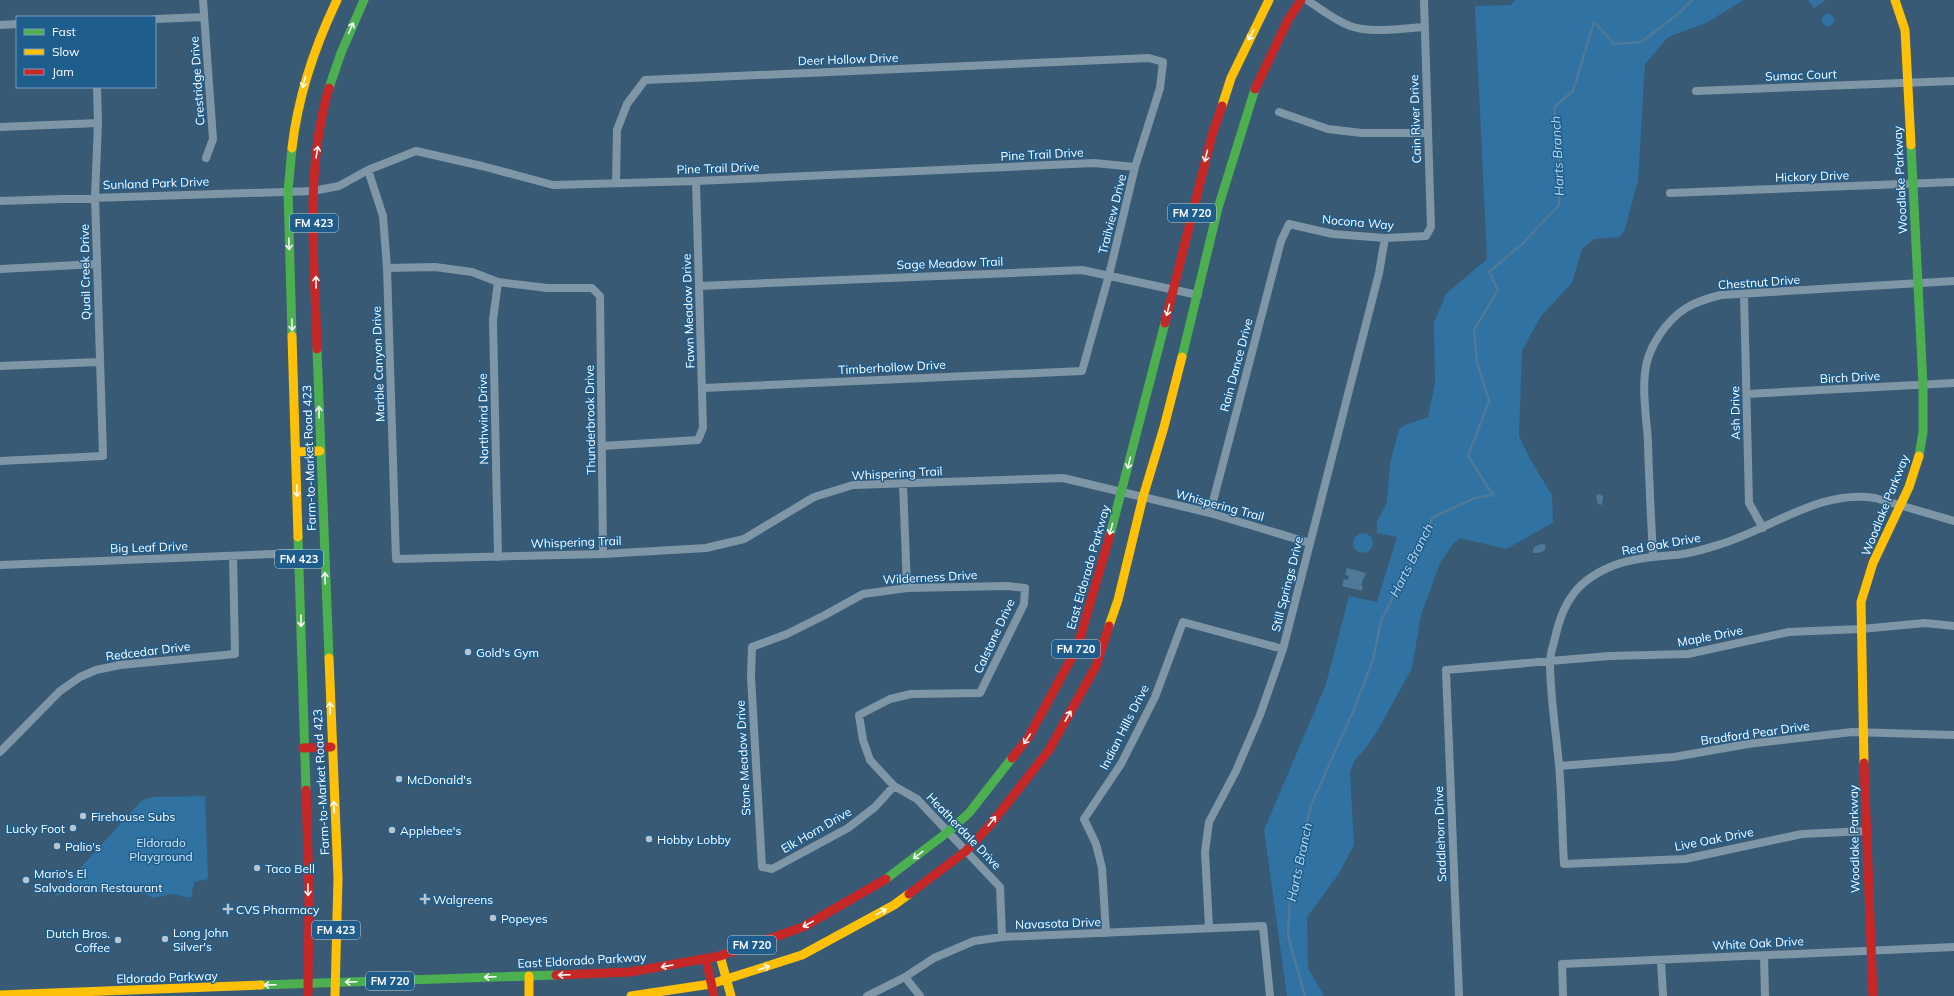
<svg xmlns="http://www.w3.org/2000/svg" width="1954" height="996" font-family="Mulish,sans-serif">
	<style>
		.green { fill: #3072a1 }
		.water { fill: #4e7999 }
		.lines { fill: none; stroke-linecap: round; stroke-linejoin: round }
		.stream { stroke: #4e7999; stroke-width: 2.5 }
		.street { stroke: #7f96a7; stroke-width: 8 }
		.fast { stroke: #4caf50; stroke-width: 9 }
		.slow { stroke: #ffc107; stroke-width: 9 }
		.jam { stroke: #c62828; stroke-width: 9 }
		.oneway { stroke: #f6fbf6 }
		.poi-dot { fill: #b9c5ce; stroke: #1f5d8d; stroke-width: 1.5 }
		.labels { text-anchor: middle; dominant-baseline: central; stroke-width: 3; stroke-linejoin: round; paint-order: stroke }
		.shield { fill: #1f5d8d; stroke: #bccedd; stroke-width: 1 }
		.shield-label { font-size: 11px; font-weight: bold; fill: #fff }
		.street-label { font-size: 12px; fill: #fff; stroke: #1f5d8d }
		.poi-label { font-size: 12px; fill: #fff; stroke: #1f5d8d; text-anchor: start }
		.park-label { font-size: 12px; fill: #d2e9f9; stroke: #1f5d8d }
		.water-label { font-size: 13px; font-style: italic; fill: #b8dbf3; stroke: #1f5d8d }
	</style>
	<rect width="100%" height="100%" fill="#385a74"/>
	<path class="green" d="M 1515,0 L 1744,0 L 1706,23 L 1668,37 L 1645,64 L 1638,180 L 1625,229 L 1620,237 L 1594,239 L 1582,249 L 1572,283 L 1541,316 L 1522,351 L 1519,436 L 1530,459 L 1552,495 L 1553,523 L 1506,549 L 1460,538 L 1453,544 L 1440,563 L 1421,615 L 1412,668 L 1379,728 L 1366,748 L 1355,760 L 1350,772 L 1354,845 L 1338,875 L 1307,917 L 1308,968 L 1324,996 L 1287,996 L 1264,830 L 1326,684 L 1349,596 L 1377,602 L 1397,537 L 1377,533 L 1377,522 L 1387,502 L 1390,463 L 1399,430 L 1405,425 L 1428,417 L 1435,383 L 1434,322 L 1446,294 L 1487,259 L 1475,6 L 1511,5 Z
		M 1808,0 L 1826,0 L 1814,8 Z
		M1822 20a6 6 0 1 1 12 0a6 6 0 1 1-12 0Z
		M1353 543a10 10 0 1 1 20 0a10 10 0 1 1-20 0Z
		M 205,796 L 208,879 L 194,882 L 191,898 L 172,894 L 153,898 L 140,891 L 65,893 L 54,897 L 141,801 L 152,797 Z"/>
	<path class="water" d="M 1598,494 L 1603,496 L 1602,505 L 1598,504 L 1596,496 Z
		M 1542,544 L 1546,545 L 1544,551 L 1538,553 L 1533,553 L 1533,549 L 1536,546 Z
		M 1347,568 L 1366,573 L 1361,585 L 1363,586 L 1362,591 L 1342,586 L 1344,579 L 1348,580 L 1349,576 L 1345,575 Z"/>
	<g class="lines">
		<path class="stream" d="M 1305,996 L 1288,936 L 1290,895 L 1311,805 L 1352,714 L 1373,660 L 1381,621 L 1433,517 L 1475,498 L 1493,495 L 1468,456 L 1489,401 L 1477,362 L 1474,330 L 1498,290 L 1489,272 L 1522,244 L 1559,205 L 1559,152 L 1554,107 L 1573,91 L 1594,22 L 1614,44 L 1641,42 L 1678,14 L 1692,0"/>
		<path class="street" d="M 203,0 L 213,139 L 206,158
			M 1307,0 C 1321,9 1334,20 1350,26 C 1373,34 1401,28 1425,27
			M 155,19 L 204,17
			M 0,25 L 17,24
			M 1696,91 L 1954,81
			M 1279,112 L 1328,129 L 1362,133 L 1427,133
			M 0,127 L 98,123
			M 368,170 L 383,216 L 387,268 L 396,559 L 603,554 L 706,548 L 744,539 L 814,497 L 853,485 L 1063,478 L 1210,513 L 1310,543
			M 616,183 L 617,130 L 627,104 L 645,80 L 1149,58 L 1163,62 L 1160,88 L 1135,167 L 1109,275 L 1082,371 L 703,388
			M 1670,193 L 1954,182
			M 0,201 L 313,191 L 339,186 L 368,170 L 416,151 L 482,166 L 553,185 L 696,181 L 1094,163 L 1135,167
			M 387,268 L 435,267 L 472,272 L 498,282 L 547,288 L 592,288 L 600,296 L 603,554
			M 0,269 L 97,264
			M 699,286 L 1082,270 L 1198,295
			M 1744,295 L 1749,503 L 1763,528
			M 0,366 L 99,362
			M 1747,394 L 1954,383
			M 602,446 L 698,440 L 703,428 L 696,181
			M 0,461 L 103,456 L 95,197 L 98,123 L 97,87
			M 903,484 L 907,588
			M 1210,513 L 1281,241 L 1289,224 L 1333,234 L 1385,238 L 1426,236 L 1431,227 L 1424,0
			M 1653,556 C 1651,518 1649,481 1648,443 C 1647,420 1642,395 1645,373 C 1647,348 1666,321 1686,308 C 1697,301 1709,298 1721,295 L 1954,281
			M 498,557 L 493,320 L 498,282
			M 0,565 L 299,553
			M 0,752 L 60,691 L 80,677 L 96,670 L 120,665 L 235,654 L 233,556
			M 1559,766 L 1674,757 L 1748,744 L 1852,732 L 1954,735
			M 894,786 L 875,807 L 848,828 L 772,869 L 762,867 L 751,677 L 752,647 L 787,634 L 825,615 L 863,594 L 907,588 L 1008,586 L 1025,588 L 1024,604 L 980,693 L 911,694 L 890,699 L 859,715 L 863,740 L 870,760 L 894,786 L 917,799 L 1000,887 L 1002,937
			M 1867,831 L 1802,834 L 1685,859 L 1564,864 C 1562,831 1562,798 1559,765 C 1556,731 1550,696 1550,662 C 1550,654 1553,646 1555,638 C 1563,601 1578,579 1615,565 C 1634,558 1654,557 1674,555 C 1691,554 1708,548 1724,543 C 1773,527 1822,489 1875,498 L 1954,521
			M 1209,927 L 1205,852 L 1209,822 L 1236,771 L 1260,715 L 1283,649 L 1379,273 L 1385,238
			M 1106,933 L 1102,868 L 1096,844 L 1084,819 L 1121,764 L 1155,697 L 1183,622 L 1283,649
			M 1764,955 L 1765,996
			M 1661,960 L 1663,996
			M 905,977 L 920,996
			M 867,996 L 905,977 L 934,958 L 974,941 L 1002,937 L 1263,926 L 1270,996
			M 1459,996 L 1446,670 L 1609,656 L 1688,654 L 1789,632 L 1861,629 L 1925,623 L 1954,626
			M 1563,996 L 1562,964 L 1954,947"/>
		<path class="fast" d="M 329,88 L 341,53 L 364,0
			M 1911,145 L 1923,385 L 1923,432 L 1919,456
			M 292,148 L 288,191 L 292,336
			M 317,349 L 329,658
			M 1182,357 L 1218,208 L 1255,89
			M 1110,535 L 1165,323
			M 298,537 L 306,790
			M 886,879 L 949,831 L 969,813 L 1012,758
			M 261,985 L 556,975"/>
		<path class="slow" d="M 1895,0 L 1905,30 L 1911,145
			M 1222,106 L 1231,78 L 1269,0
			M 292,148 C 298,96 314,48 337,0
			M 292,336 L 298,537
			M 296,452 L 320,451
			M 1109,626 L 1118,600 L 1143,497 L 1164,427 L 1182,357
			M 329,658 L 338,878 L 335,996
			M 1864,763 L 1861,602 L 1873,563 L 1909,487 L 1919,456
			M 720,956 L 731,996
			M 529,976 L 529,996
			M 0,995 L 261,985
			M 631,996 L 711,984 L 802,955 L 894,905 L 909,894"/>
		<path class="jam" d="M 1255,89 L 1288,20 L 1301,0
			M 1165,323 L 1212,135 L 1222,106
			M 317,349 C 315,262 304,172 329,88
			M 303,748 L 331,747
			M 1012,758 L 1028,738 L 1077,648 L 1110,535
			M 1864,763 L 1873,996
			M 306,790 L 309,890 L 308,996
			M 909,894 L 966,851 L 991,824 L 1049,750 L 1096,666 L 1109,626
			M 706,959 L 714,996
			M 556,975 L 630,972 L 720,956 L 803,927 L 886,879"/>
	</g>
	<defs><path id="oneway-shaft" d="M-6 0H5M1.5-3L5.5 0L1.5 3" fill="none" stroke-width="1.6" stroke-linecap="round" stroke-linejoin="round"/></defs>
	<g class="oneway">
		<use href="#oneway-shaft" transform="translate(351 28) rotate(-67)"/>
		<use href="#oneway-shaft" transform="translate(1251 35) rotate(117)"/>
		<use href="#oneway-shaft" transform="translate(304 82) rotate(105)"/>
		<use href="#oneway-shaft" transform="translate(317 152) rotate(-81)"/>
		<use href="#oneway-shaft" transform="translate(1206 156) rotate(104)"/>
		<use href="#oneway-shaft" transform="translate(289 244) rotate(88)"/>
		<use href="#oneway-shaft" transform="translate(316 282) rotate(-91)"/>
		<use href="#oneway-shaft" transform="translate(1168 310) rotate(104)"/>
		<use href="#oneway-shaft" transform="translate(292 325) rotate(88)"/>
		<use href="#oneway-shaft" transform="translate(319 412) rotate(-91)"/>
		<use href="#oneway-shaft" transform="translate(1129 463) rotate(104)"/>
		<use href="#oneway-shaft" transform="translate(297 491) rotate(88)"/>
		<use href="#oneway-shaft" transform="translate(1111 529) rotate(106)"/>
		<use href="#oneway-shaft" transform="translate(325 578) rotate(-92)"/>
		<use href="#oneway-shaft" transform="translate(301 621) rotate(89)"/>
		<use href="#oneway-shaft" transform="translate(330 708) rotate(-92)"/>
		<use href="#oneway-shaft" transform="translate(1068 716) rotate(-61)"/>
		<use href="#oneway-shaft" transform="translate(1027 739) rotate(124)"/>
		<use href="#oneway-shaft" transform="translate(334 807) rotate(-93)"/>
		<use href="#oneway-shaft" transform="translate(992 821) rotate(-51)"/>
		<use href="#oneway-shaft" transform="translate(918 855) rotate(142)"/>
		<use href="#oneway-shaft" transform="translate(308 890) rotate(89)"/>
		<use href="#oneway-shaft" transform="translate(881 912) rotate(-29)"/>
		<use href="#oneway-shaft" transform="translate(808 924) rotate(151)"/>
		<use href="#oneway-shaft" transform="translate(667 966) rotate(170)"/>
		<use href="#oneway-shaft" transform="translate(764 968) rotate(-18)"/>
		<use href="#oneway-shaft" transform="translate(564 975) rotate(178)"/>
		<use href="#oneway-shaft" transform="translate(490 977) rotate(178)"/>
		<use href="#oneway-shaft" transform="translate(351 982) rotate(178)"/>
		<use href="#oneway-shaft" transform="translate(270 985) rotate(178)"/>
	</g>
	<g class="poi-dot">
		<circle cx="468" cy="652" r="4"/>
		<circle cx="399" cy="779" r="4"/>
		<circle cx="83" cy="816" r="4"/>
		<circle cx="73" cy="828" r="4"/>
		<circle cx="392" cy="830" r="4"/>
		<circle cx="649" cy="839" r="4"/>
		<circle cx="57" cy="846" r="4"/>
		<circle cx="257" cy="868" r="4"/>
		<circle cx="26" cy="880" r="4"/>
		<path d="M423 893h4v4h4v4h-4v4h-4v-4h-4v-4h4z"/>
		<path d="M226 903h4v4h4v4h-4v4h-4v-4h-4v-4h4z"/>
		<circle cx="493" cy="918" r="4"/>
		<circle cx="165" cy="939" r="4"/>
		<circle cx="118" cy="940" r="4"/>
	</g>
	<g class="labels">
		<g class="shield">
			<rect x="1168" y="204" width="48" height="18" rx="3"/>
			<rect x="290" y="214" width="48" height="18" rx="3"/>
			<rect x="275" y="550" width="48" height="18" rx="3"/>
			<rect x="1052" y="640" width="48" height="18" rx="3"/>
			<rect x="312" y="921" width="48" height="18" rx="3"/>
			<rect x="728" y="936" width="48" height="18" rx="3"/>
			<rect x="366" y="972" width="48" height="18" rx="3"/>
		</g>
		<g class="shield-label">
			<text x="1192" y="213">FM 720</text>
			<text x="314" y="223">FM 423</text>
			<text x="299" y="559">FM 423</text>
			<text x="1076" y="649">FM 720</text>
			<text x="336" y="930">FM 423</text>
			<text x="752" y="945">FM 720</text>
			<text x="390" y="981">FM 720</text>
		</g>
		<g class="street-label">
			<text transform="translate(848 59) rotate(-2)">Deer Hollow Drive</text>
			<text transform="translate(1801 75) rotate(-2)">Sumac Court</text>
			<text transform="translate(197 81) rotate(-94)">Crestridge Drive</text>
			<text transform="translate(1415 119) rotate(-92)">Cain River Drive</text>
			<text transform="translate(1042 154) rotate(-3)">Pine Trail Drive</text>
			<text transform="translate(718 168) rotate(-2)">Pine Trail Drive</text>
			<text transform="translate(1812 176) rotate(-2)">Hickory Drive</text>
			<text transform="translate(1900 180) rotate(-93)">Woodlake Parkway</text>
			<text transform="translate(156 183) rotate(-2)">Sunland Park Drive</text>
			<text transform="translate(1112 214) rotate(-76)">Trailview Drive</text>
			<text transform="translate(1358 222) rotate(5)">Nocona Way</text>
			<text transform="translate(950 263) rotate(-2)">Sage Meadow Trail</text>
			<text transform="translate(85 272) rotate(-91)">Quail Creek Drive</text>
			<text transform="translate(1759 282) rotate(-4)">Chestnut Drive</text>
			<text transform="translate(688 311) rotate(-92)">Fawn Meadow Drive</text>
			<text transform="translate(378 364) rotate(-92)">Marble Canyon Drive</text>
			<text transform="translate(1236 365) rotate(-75)">Rain Dance Drive</text>
			<text transform="translate(892 367) rotate(-3)">Timberhollow Drive</text>
			<text transform="translate(1850 377) rotate(-3)">Birch Drive</text>
			<text transform="translate(1735 413) rotate(-91)">Ash Drive</text>
			<text transform="translate(483 419) rotate(-91)">Northwind Drive</text>
			<text transform="translate(590 420) rotate(-91)">Thunderbrook Drive</text>
			<text transform="translate(309 458) rotate(-92)">Farm-to-Market Road 423</text>
			<text transform="translate(897 473) rotate(-3)">Whispering Trail</text>
			<text transform="translate(1220 505) rotate(15)">Whispering Trail</text>
			<text transform="translate(1885 505) rotate(-68)">Woodlake Parkway</text>
			<text transform="translate(576 542) rotate(-2)">Whispering Trail</text>
			<text transform="translate(1661 544) rotate(-10)">Red Oak Drive</text>
			<text transform="translate(149 547) rotate(-2)">Big Leaf Drive</text>
			<text transform="translate(1088 567) rotate(-74)">East Eldorado Parkway</text>
			<text transform="translate(930 577) rotate(-3)">Wilderness Drive</text>
			<text transform="translate(1287 584) rotate(-76)">Still Springs Drive</text>
			<text transform="translate(994 636) rotate(-65)">Calstone Drive</text>
			<text transform="translate(1710 636) rotate(-11)">Maple Drive</text>
			<text transform="translate(148 651) rotate(-7)">Redcedar Drive</text>
			<text transform="translate(1124 727) rotate(-63)">Indian Hills Drive</text>
			<text transform="translate(1755 733) rotate(-8)">Bradford Pear Drive</text>
			<text transform="translate(743 758) rotate(-93)">Stone Meadow Drive</text>
			<text transform="translate(321 782) rotate(-93)">Farm-to-Market Road 423</text>
			<text transform="translate(816 830) rotate(-30)">Elk Horn Drive</text>
			<text transform="translate(964 831) rotate(46)">Heatherdale Drive</text>
			<text transform="translate(1440 834) rotate(-92)">Saddlehorn Drive</text>
			<text transform="translate(1714 839) rotate(-11)">Live Oak Drive</text>
			<text transform="translate(1854 839) rotate(-91)">Woodlake Parkway</text>
			<text transform="translate(1058 923) rotate(-2)">Navasota Drive</text>
			<text transform="translate(1758 943) rotate(-3)">White Oak Drive</text>
			<text transform="translate(582 960) rotate(-3)">East Eldorado Parkway</text>
			<text transform="translate(167 977) rotate(-2)">Eldorado Parkway</text>
		</g>
		<g class="poi-label">
			<text x="476" y="652">Gold's Gym</text>
			<text x="407" y="779">McDonald's</text>
			<text x="91" y="816">Firehouse Subs</text>
			<text x="65" y="828" text-anchor="end">Lucky Foot</text>
			<text x="400" y="830">Applebee's</text>
			<text x="657" y="839">Hobby Lobby</text>
			<text x="65" y="846">Palio's</text>
			<text x="265" y="868">Taco Bell</text>
			<text x="34" y="873">Mario’s El<tspan x="34" dy="14">Salvadoran Restaurant</tspan></text>
			<text x="433" y="899">Walgreens</text>
			<text x="236" y="909">CVS Pharmacy</text>
			<text x="501" y="918">Popeyes</text>
			<text x="173" y="932">Long John<tspan x="173" dy="14">Silver's</tspan></text>
			<text x="110" y="933" text-anchor="end">Dutch Bros.<tspan x="110" dy="14">Coffee</tspan></text>
		</g>
		<g class="park-label">
			<text x="161" y="842">Eldorado<tspan x="161" dy="14">Playground</tspan></text>
		</g>
		<g class="water-label">
			<text transform="translate(1557 156) rotate(-93)">Harts Branch</text>
			<text transform="translate(1411 560) rotate(-63)">Harts Branch</text>
			<text transform="translate(1299 862) rotate(-78)">Harts Branch</text>
		</g>
	</g>
	<rect x="16" y="16" width="140" height="72" fill="#1f5d8d" stroke="#799ebb"/>
	<rect x="24" y="29" width="20" height="6" fill="#4caf50" stroke="#799ebb"/>
	<text x="52" y="36" font-size="12" fill="#ffffff">Fast</text>
	<rect x="24" y="49" width="20" height="6" fill="#ffc107" stroke="#799ebb"/>
	<text x="52" y="56" font-size="12" fill="#ffffff">Slow</text>
	<rect x="24" y="69" width="20" height="6" fill="#c62828" stroke="#799ebb"/>
	<text x="52" y="76" font-size="12" fill="#ffffff">Jam</text>
</svg>
